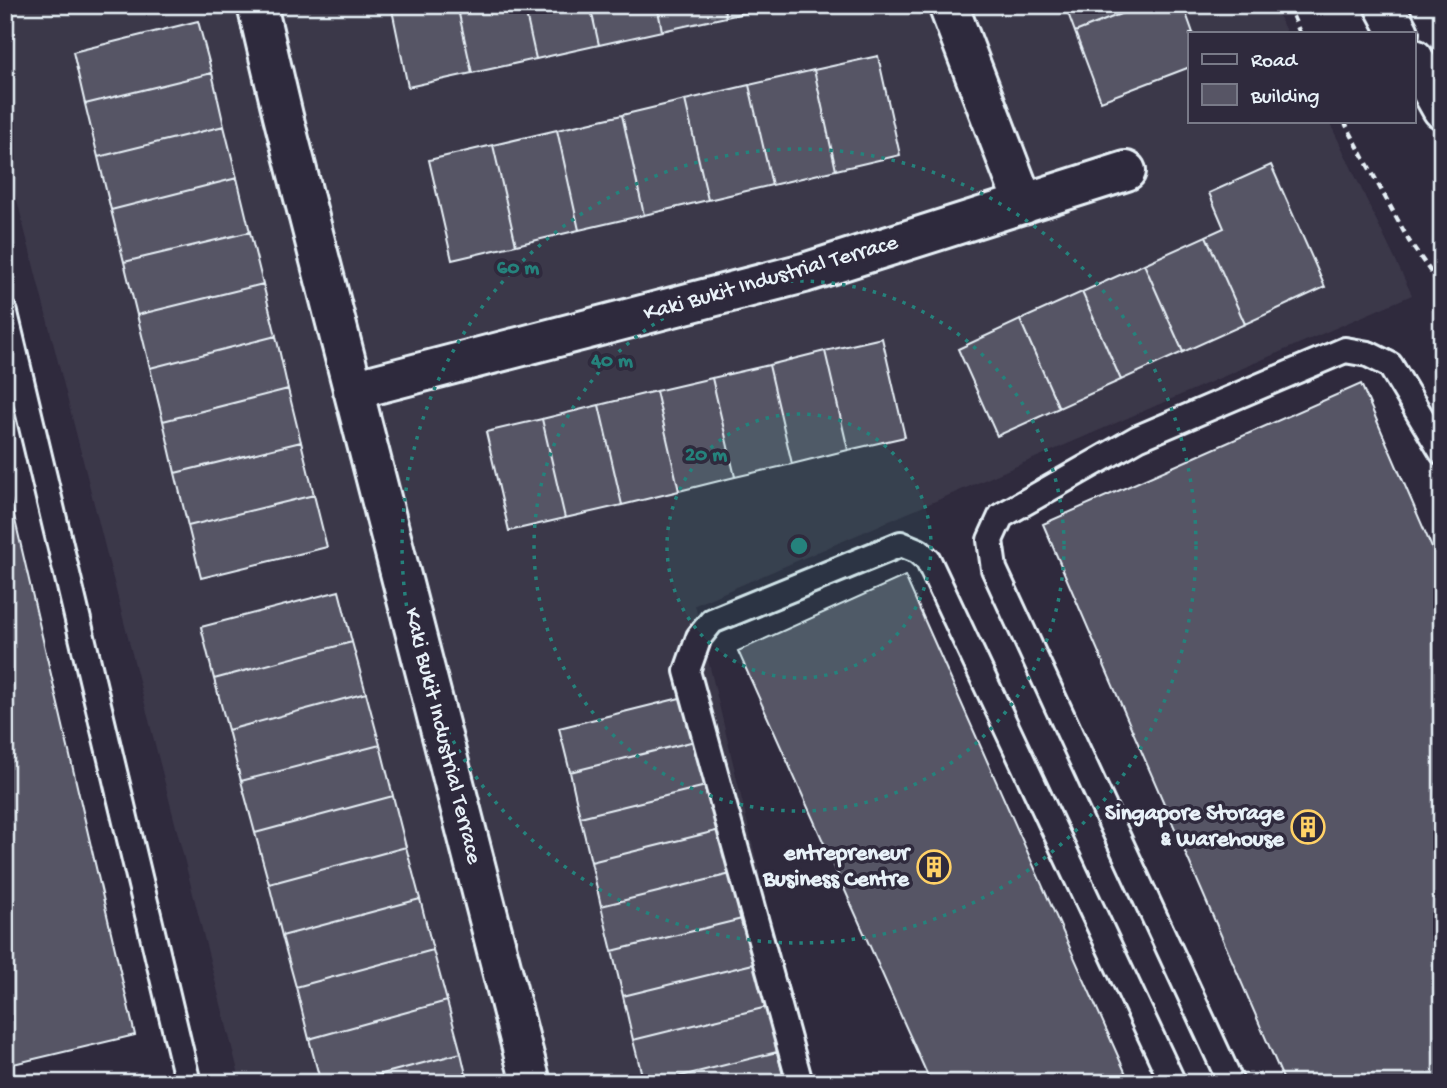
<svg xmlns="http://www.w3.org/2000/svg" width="1447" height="1088" font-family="'Gochi Hand',sans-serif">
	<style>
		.built { fill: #3b3749 }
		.building { fill: #575565; stroke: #e8f1f8; stroke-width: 2 }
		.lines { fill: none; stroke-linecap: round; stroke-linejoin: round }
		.service-casing { stroke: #e8f1f8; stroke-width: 30 }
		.minor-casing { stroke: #e8f1f8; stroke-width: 44 }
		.tertiary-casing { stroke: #e8f1f8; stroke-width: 44 }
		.path { stroke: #e8f1f8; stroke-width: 4.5; stroke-dasharray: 7 5; stroke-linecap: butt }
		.service { stroke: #2f2a3d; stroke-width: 24 }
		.minor { stroke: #2f2a3d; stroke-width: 38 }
		.tertiary { stroke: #2f2a3d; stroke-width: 38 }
		.ring { fill: none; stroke: #25827c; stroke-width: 3.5; stroke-dasharray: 3.5 7 }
		.labels { text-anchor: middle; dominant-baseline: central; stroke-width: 7; stroke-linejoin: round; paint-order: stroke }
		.street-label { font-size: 23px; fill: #e8f1f8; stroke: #2f2a3d }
		.poi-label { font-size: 23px; font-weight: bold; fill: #e8f1f8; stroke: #2f2a3d; text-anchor: end }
		.centre { fill: #25827c; stroke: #2f2a3d; stroke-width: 3.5 }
		.ring-label { font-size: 21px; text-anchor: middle; font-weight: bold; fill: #25827c; stroke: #2f2a3d; stroke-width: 7; stroke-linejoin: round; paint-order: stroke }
	</style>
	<rect width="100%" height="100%" fill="#2f2a3d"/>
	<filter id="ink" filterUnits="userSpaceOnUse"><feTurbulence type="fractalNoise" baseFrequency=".0143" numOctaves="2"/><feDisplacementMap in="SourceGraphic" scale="14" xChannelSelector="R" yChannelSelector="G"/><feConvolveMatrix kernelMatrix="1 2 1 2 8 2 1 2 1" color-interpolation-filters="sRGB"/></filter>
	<g filter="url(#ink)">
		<path class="built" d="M 5,5 L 1273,5 L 1287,33 L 1190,33 L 1190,121 L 1329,121 L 1412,295 L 695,605 L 810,1083 L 241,1083 L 5,153 Z"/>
		<path class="building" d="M 391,5 L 457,5 L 472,73 L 408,87 Z
			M 457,5 L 524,5 L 536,59 L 472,73 Z
			M 524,5 L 590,5 L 599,45 L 536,59 Z
			M 590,5 L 657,5 L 662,31 L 599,45 Z
			M 657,5 L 723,5 L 726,17 L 662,31 Z
			M 723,5 L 781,5 L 726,17 Z
			M 1065,5 L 1143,5 L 1075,32 Z
			M 1143,5 L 1183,5 L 1193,33 L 1190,33 L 1190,67 L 1101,101 L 1075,32 Z
			M 198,21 L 212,73 L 85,104 L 73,52 Z
			M 878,56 L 900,155 L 836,170 L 814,70 Z
			M 814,70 L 836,170 L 772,185 L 749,85 Z
			M 212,73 L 224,126 L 98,157 L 85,104 Z
			M 749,85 L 772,185 L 708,200 L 685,100 Z
			M 685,100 L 708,200 L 644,215 L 622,115 Z
			M 622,115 L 644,215 L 579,230 L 557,130 Z
			M 224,126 L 237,178 L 111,210 L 98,157 Z
			M 557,130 L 579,230 L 516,245 L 493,145 Z
			M 493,145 L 516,245 L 452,260 L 429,160 Z
			M 1271,165 L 1325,287 L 1245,324 L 1206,236 L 1224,228 L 1209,193 Z
			M 237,178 L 250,232 L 124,262 L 111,210 Z
			M 250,232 L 263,284 L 137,315 L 124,262 Z
			M 1206,236 L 1245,324 L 1183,352 L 1144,264 Z
			M 1144,264 L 1183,352 L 1121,380 L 1082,292 Z
			M 263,284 L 276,336 L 150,368 L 137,315 Z
			M 1082,292 L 1121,380 L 1059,408 L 1020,320 Z
			M 1020,320 L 1059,408 L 997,436 L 958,349 Z
			M 276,336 L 288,389 L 163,421 L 150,368 Z
			M 882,338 L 905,437 L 848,450 L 825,351 Z
			M 825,351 L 848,450 L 792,464 L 769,365 Z
			M 769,365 L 792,464 L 735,477 L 712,378 Z
			M 712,378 L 735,477 L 679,491 L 656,391 Z
			M 1361,384 L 1442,571 L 1442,1083 L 1285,1083 L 1043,524 Z
			M 288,389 L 301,442 L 175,473 L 163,421 Z
			M 656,391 L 679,491 L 622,505 L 599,405 Z
			M 599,405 L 622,505 L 565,518 L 542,419 Z
			M 542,419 L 565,518 L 509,531 L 486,432 Z
			M 301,442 L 314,495 L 188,526 L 175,473 Z
			M 5,477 L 135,1035 L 5,1066 Z
			M 314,495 L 327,547 L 201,578 L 188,526 Z
			M 905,576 L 1130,1083 L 931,1083 L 738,651 Z
			M 339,591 L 352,642 L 214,679 L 201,627 Z
			M 352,642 L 366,693 L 228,730 L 214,679 Z
			M 366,693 L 380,745 L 241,781 L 228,730 Z
			M 692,695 L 703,739 L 570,772 L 559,728 Z
			M 703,739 L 714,784 L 580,817 L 570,772 Z
			M 380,745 L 393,796 L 255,833 L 241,781 Z
			M 714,784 L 724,829 L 591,862 L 580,817 Z
			M 393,796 L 406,847 L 269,884 L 255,833 Z
			M 724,829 L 735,873 L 601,906 L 591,862 Z
			M 406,847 L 420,899 L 282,936 L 269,884 Z
			M 735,873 L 746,918 L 612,951 L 601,906 Z
			M 420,899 L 433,950 L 296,987 L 282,936 Z
			M 746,918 L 757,963 L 623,996 L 612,951 Z
			M 433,950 L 447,1001 L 309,1039 L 296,987 Z
			M 757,963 L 767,1007 L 633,1040 L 623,996 Z
			M 447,1001 L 461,1053 L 348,1083 L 321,1083 L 309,1039 Z
			M 767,1007 L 777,1052 L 653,1083 L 644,1083 L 633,1040 Z
			M 777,1052 L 785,1083 L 653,1083 Z
			M 461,1053 L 468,1083 L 348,1083 Z"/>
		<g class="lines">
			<defs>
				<path id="service" d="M 5,313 L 188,1083
					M 800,1083 L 687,671 L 699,637 L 712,621 L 901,544 L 918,551 L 928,560 L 1173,1083
					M 1231,1083 L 994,569 L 990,540 L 1001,516 L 1138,438 L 1345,350 L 1368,354 L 1390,365 L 1442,452"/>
				<path id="minor" d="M 257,5 L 283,116 L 531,1083
					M 948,5 L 1024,204
					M 353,390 L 804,273 L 1126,171"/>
				<path id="tertiary" d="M 1384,5 L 1399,33
					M 1414,59 L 1442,109"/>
			</defs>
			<use href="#service" class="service-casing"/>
			<use href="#minor" class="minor-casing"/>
			<use href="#tertiary" class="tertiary-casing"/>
			<path class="path" d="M 1288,5 L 1300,33
				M 1344,121 L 1409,241 L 1442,288"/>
			<use href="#service" class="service"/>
			<use href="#minor" class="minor"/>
			<use href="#tertiary" class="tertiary"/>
		</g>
	</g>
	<circle cx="799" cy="546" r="132" fill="#25827c" fill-opacity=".12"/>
	<g class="ring">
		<circle cx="799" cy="546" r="132"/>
		<circle cx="799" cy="546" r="265"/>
		<circle cx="799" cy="546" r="397"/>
	</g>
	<defs>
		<symbol id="building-ring" viewBox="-11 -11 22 22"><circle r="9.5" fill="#2f2a3d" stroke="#ffd166" stroke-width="1.5"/><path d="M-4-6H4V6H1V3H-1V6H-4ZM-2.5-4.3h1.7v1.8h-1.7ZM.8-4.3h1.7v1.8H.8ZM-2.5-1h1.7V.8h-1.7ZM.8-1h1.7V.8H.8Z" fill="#ffd166"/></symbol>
	</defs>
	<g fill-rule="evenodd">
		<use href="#building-ring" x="1289" y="808" width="38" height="38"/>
		<use href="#building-ring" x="915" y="848" width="38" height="38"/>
	</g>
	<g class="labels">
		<g class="street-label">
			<text transform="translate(771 279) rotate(-16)">Kaki Bukit Industrial Terrace</text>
			<text transform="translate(442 736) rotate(76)">Kaki Bukit Industrial Terrace</text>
		</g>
		<g class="poi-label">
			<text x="1284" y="814">Singapore Storage<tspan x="1284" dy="26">&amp; Warehouse</tspan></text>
			<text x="909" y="854">entrepreneur<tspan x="909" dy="26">Business Centre</tspan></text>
		</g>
	</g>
	<circle cx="799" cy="546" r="10" class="centre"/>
	<g class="ring-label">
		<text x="518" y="273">60 m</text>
		<text x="612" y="366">40 m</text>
		<text x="706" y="460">20 m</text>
	</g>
	<rect width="1447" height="1088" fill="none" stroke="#2f2a3d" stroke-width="28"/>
	<rect x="14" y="14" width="1419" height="1060" fill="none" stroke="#e8f1f8" stroke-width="2.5" filter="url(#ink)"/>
	<rect x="1188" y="32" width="228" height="91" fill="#2f2a3d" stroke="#797a88" stroke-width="2"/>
	<rect x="1202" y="54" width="35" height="10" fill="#2f2a3d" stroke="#797a88" stroke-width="2"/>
	<text x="1251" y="66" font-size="21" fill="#e8f1f8">Road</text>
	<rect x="1202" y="84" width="35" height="21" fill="#575565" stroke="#797a88" stroke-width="2"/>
	<text x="1251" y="102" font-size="21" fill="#e8f1f8">Building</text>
</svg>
